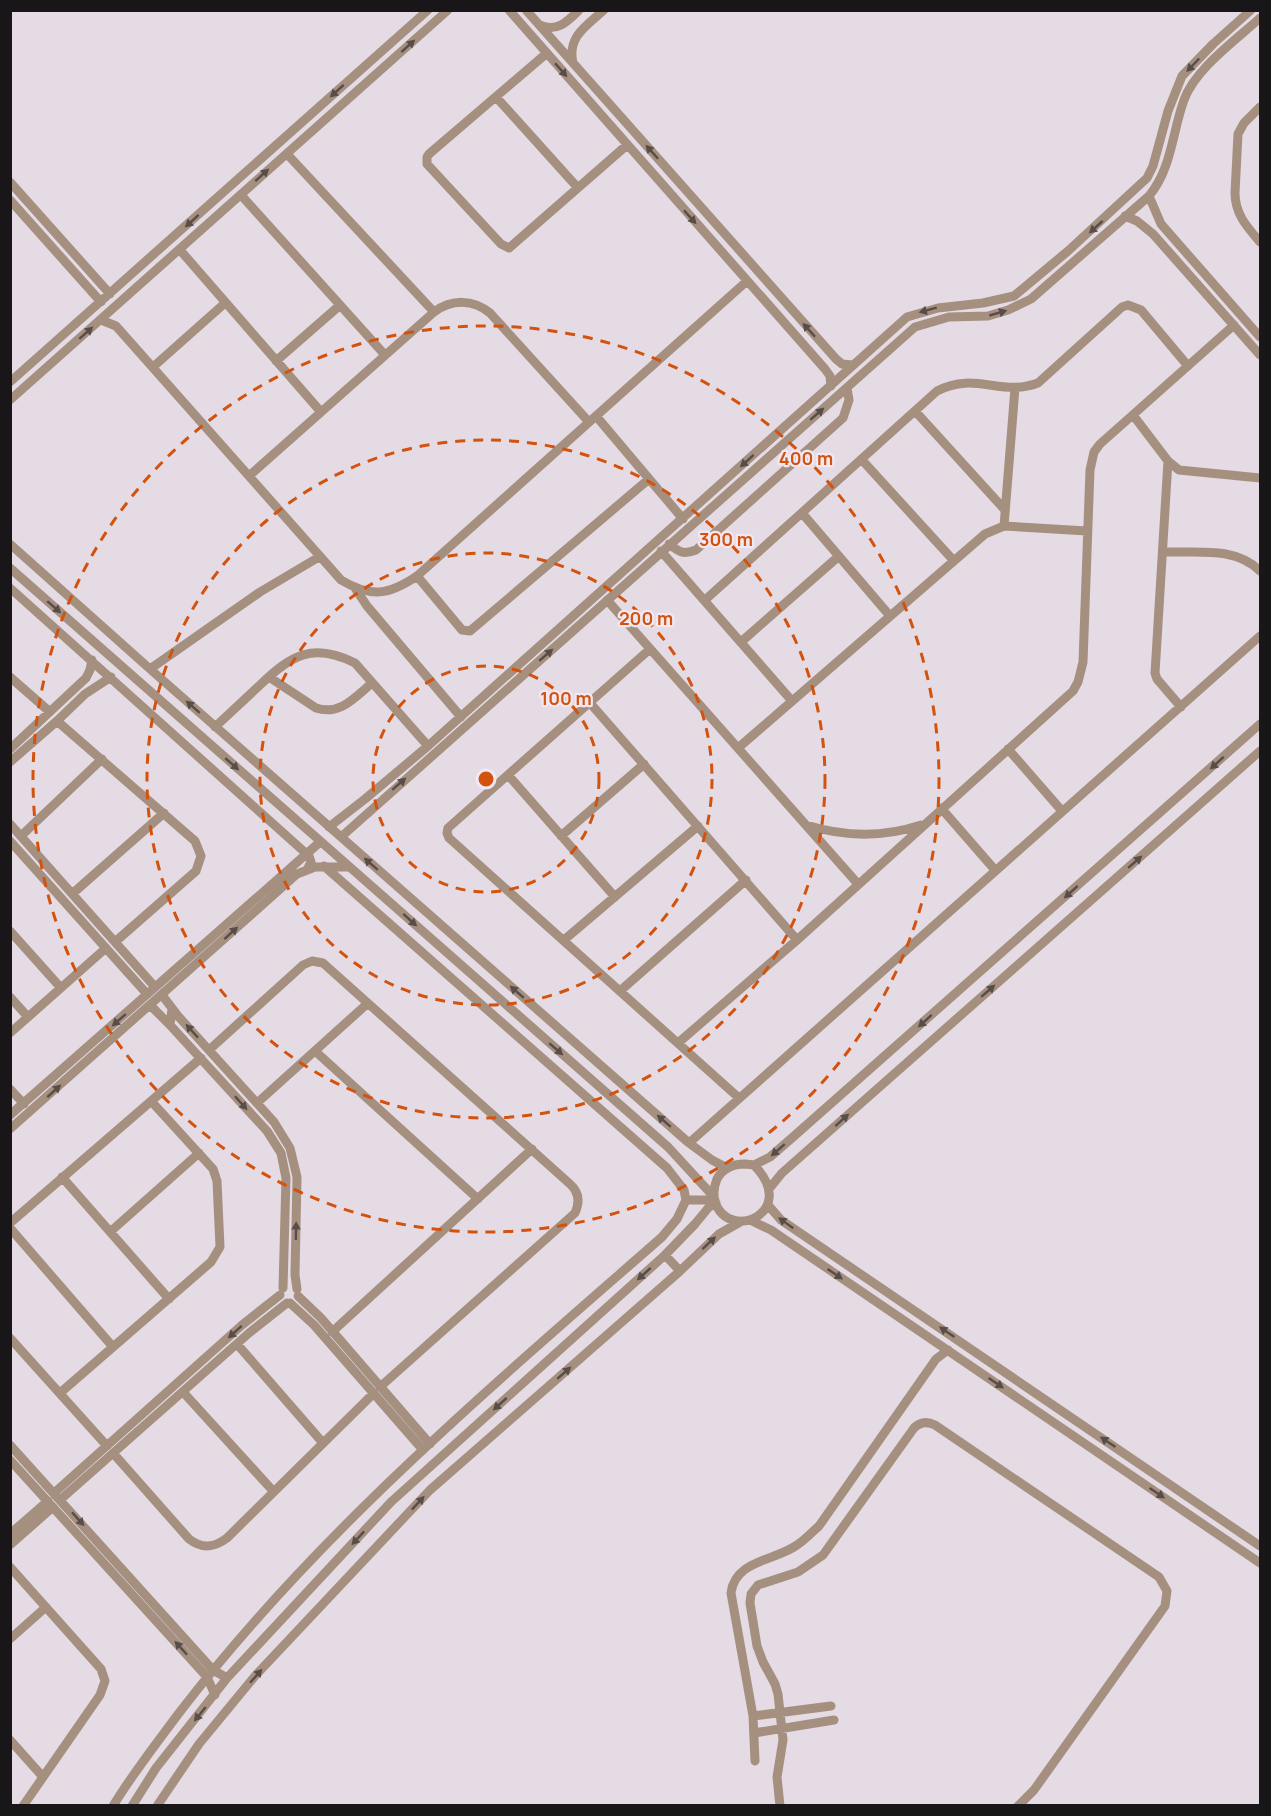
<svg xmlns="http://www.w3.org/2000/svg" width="1271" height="1816" font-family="Manrope,sans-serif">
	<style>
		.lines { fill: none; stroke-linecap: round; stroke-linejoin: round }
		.minor { stroke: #a59080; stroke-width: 9 }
		.oneway { fill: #584d48 }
		.ring { fill: none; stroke: #d3520d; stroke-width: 3; stroke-dasharray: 10 8 }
		.centre { fill: #d3520d; stroke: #f2e8f3; stroke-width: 3 }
		.ring-label { font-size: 18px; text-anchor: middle; font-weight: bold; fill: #d3520d; stroke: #f2e8f3; stroke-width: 4.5; stroke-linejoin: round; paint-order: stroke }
	</style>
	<rect width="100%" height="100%" fill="#e5dbe5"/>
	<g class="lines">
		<path class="minor" d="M 509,10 L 825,369 L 830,376 L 831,386
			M 526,10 L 836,359 L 842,364 L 853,365
			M 540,25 C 557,33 568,21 579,10
			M 547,53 L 429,154 L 427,157 L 427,164 L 501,244 L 509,248 L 627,145
			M 573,63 C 567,37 586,26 604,10
			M 496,97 L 578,188
			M 1260,107 L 1244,123 L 1238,134 L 1235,193 C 1235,214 1247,227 1260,242
			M 287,154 L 434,312
			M 10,182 L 110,294
			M 241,195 L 385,355
			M 1149,196 L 1161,224 L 1260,337
			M 10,200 L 101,302
			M 1125,216 L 1137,221 L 1153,234 L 1260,355
			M 180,250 L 321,412
			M 101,320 L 116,326 L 341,580 C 371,598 389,595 417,576 L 747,281
			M 276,361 L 339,306
			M 153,367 L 225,303
			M 10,382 L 428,10
			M 10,400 L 448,10
			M 915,411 L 1005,510
			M 1133,415 L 1168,461 L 1179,470 L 1260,478
			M 596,416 L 683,519
			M 862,460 L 954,561
			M 1168,461 L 1155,673 L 1157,679 L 1181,707
			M 249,476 L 434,312 C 452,299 473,299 490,313 L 589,422
			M 802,513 L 890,616
			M 1004,526 L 1015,388
			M 10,544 L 150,669 L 689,1143 L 712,1160 L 727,1168
			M 669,544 C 679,552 683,555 696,550 L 843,418 L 849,400 L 847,388
			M 661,551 L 792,701
			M 1163,552 C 1196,553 1235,546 1260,571
			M 10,568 L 668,1147 L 714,1197
			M 417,576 L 462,630 L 470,631 L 649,479
			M 10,588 L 309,856 L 311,862 L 308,868
			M 355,588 L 367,606 L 461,717
			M 607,600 L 858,884
			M 705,600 L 937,391 C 975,371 1001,397 1038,383 L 1122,307 L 1128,305 L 1141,310 L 1188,366
			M 741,642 L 839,556
			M 650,649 L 448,828 L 447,833 L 449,838 L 739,1098
			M 150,669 L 260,592 L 319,557
			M 10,677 L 50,712
			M 269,677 L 316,708 C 340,716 355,697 372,683
			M 590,703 L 797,940
			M 57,721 L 195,841 L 201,856 L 196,871 L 115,942
			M 215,727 C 230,713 245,699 260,685 C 291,655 313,642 355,663 L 428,746
			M 738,748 L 985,534 L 1004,526 L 1087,531
			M 10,749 L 86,678 L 90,670 L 92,660
			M 1008,749 L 1062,811
			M 10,762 L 57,721 L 85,694 L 111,677
			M 508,775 L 615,897
			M 941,808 L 995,870
			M 10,824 L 155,987
			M 806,825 C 845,837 882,838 921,825
			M 329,827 L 365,799 L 428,746 L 907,317 L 938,308 L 983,303 L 1014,296 L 1068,251 L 1147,178 L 1153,166 L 1168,111 L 1182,76 L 1213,44 L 1251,10
			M 21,836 L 102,759
			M 561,836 L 644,764
			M 341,837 L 915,327 L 949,317 L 988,316 L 1008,310 L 1031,299 L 1149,196 C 1172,168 1172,133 1184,100 C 1195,69 1236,40 1260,18
			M 10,841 L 147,994
			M 72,894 L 164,813
			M 10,931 L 61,988
			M 564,940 L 698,826
			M 620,991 L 746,880
			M 162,995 L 178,1016 L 274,1122 L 290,1148 L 297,1177 L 295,1275 L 297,1289
			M 10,997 L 28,1017
			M 150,1005 L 170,1025
			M 172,1009 L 170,1025 L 267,1131 L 281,1153 L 286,1178 L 283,1288
			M 10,1033 L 106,948
			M 678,1043 L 797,940 L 1073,691 L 1078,682 L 1083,662 L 1090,470 L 1094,452 L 1100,444 L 1234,325
			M 209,1050 L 303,965 L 312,961 L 323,963 L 570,1184 C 579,1192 580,1202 575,1213 L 380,1387
			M 315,1051 L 478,1199
			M 10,1089 L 24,1104
			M 257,1103 L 368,1003
			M 10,1115 L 320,842
			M 10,1129 L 297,874 L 315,867 L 349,867
			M 689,1143 L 1260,636
			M 745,1164 L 754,1165 C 800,1212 729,1243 715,1202 C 713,1194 714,1186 717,1179 C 723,1168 734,1164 745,1164 Z
			M 754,1165 L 770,1157 L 793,1137 L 1260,724
			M 62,1177 L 169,1299
			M 769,1189 L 782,1173 L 1260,751
			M 686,1200 L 715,1200
			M 768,1205 L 781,1220 L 1260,1546
			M 750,1220 L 771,1230 L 1260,1563
			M 10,1223 L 201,1058
			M 10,1228 L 113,1347
			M 110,1232 L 199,1153
			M 665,1255 L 680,1271
			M 298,1296 L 321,1318 L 430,1444
			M 290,1303 L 314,1325 L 423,1450
			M 332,1332 L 532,1149
			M 10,1338 L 107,1446
			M 237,1344 L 323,1443
			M 183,1392 L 274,1492
			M 60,1393 L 211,1262 L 220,1247 L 217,1181 L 213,1169 L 151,1101
			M 10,1445 L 213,1670 L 227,1678
			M 113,1453 L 189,1539 C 202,1549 214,1548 227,1538 L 374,1393
			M 10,1460 L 207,1677 L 215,1695
			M 54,1493 L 242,1325 L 280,1295
			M 60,1500 L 249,1333 L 287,1303
			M 10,1534 L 48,1501
			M 10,1545 L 53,1507
			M 10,1567 L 101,1669 L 105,1681 L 100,1695 L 23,1806
			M 10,1639 L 46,1607
			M 753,1716 L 831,1706
			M 754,1733 L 834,1720
			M 10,1740 L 43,1777
			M 755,1761 L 753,1716 L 731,1593 C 735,1560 775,1561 797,1545 C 805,1540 812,1532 819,1526 L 936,1359 L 948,1350
			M 113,1806 C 133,1773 156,1744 179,1713 C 317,1533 492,1386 662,1237 L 677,1219 L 686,1200 L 684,1190 L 667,1168 L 324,866
			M 132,1806 L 156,1768 L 227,1678 L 391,1502 L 665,1255 L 695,1224 L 709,1207 L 716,1203
			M 157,1806 L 199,1744 L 255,1676 L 430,1490 L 680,1271 L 719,1234 L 742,1221
			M 780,1806 L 777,1777 L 783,1740 L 778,1694 L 775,1684 L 763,1662 L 757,1646 L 750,1603 L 751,1594 L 758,1585 L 798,1572 L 823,1555 L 914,1428 C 920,1422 927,1421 935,1425 L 1159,1577 L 1167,1591 L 1165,1606 L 1034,1790 L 1018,1806"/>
	</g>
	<defs><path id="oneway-solid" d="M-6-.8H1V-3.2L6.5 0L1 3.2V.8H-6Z" transform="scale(1.5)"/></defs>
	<g class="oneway">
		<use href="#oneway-solid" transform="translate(408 46) rotate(-42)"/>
		<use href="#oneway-solid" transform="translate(1193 65) rotate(134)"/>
		<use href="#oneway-solid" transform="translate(561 70) rotate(49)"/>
		<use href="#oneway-solid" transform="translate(337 91) rotate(138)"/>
		<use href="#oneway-solid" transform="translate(652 152) rotate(-132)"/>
		<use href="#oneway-solid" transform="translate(262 175) rotate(-42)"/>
		<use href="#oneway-solid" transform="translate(690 217) rotate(48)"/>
		<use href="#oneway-solid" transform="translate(192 221) rotate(138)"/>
		<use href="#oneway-solid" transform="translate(1096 227) rotate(138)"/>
		<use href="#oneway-solid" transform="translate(928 310) rotate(165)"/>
		<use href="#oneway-solid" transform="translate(998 313) rotate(-16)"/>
		<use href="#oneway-solid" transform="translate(809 330) rotate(-132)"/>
		<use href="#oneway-solid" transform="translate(86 333) rotate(-41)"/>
		<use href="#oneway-solid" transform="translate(817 414) rotate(-41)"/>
		<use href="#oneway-solid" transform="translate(747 461) rotate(138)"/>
		<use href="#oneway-solid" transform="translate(54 607) rotate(41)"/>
		<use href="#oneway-solid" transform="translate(546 655) rotate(-41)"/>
		<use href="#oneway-solid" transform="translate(193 707) rotate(-139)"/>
		<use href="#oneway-solid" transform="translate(1217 763) rotate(138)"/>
		<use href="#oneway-solid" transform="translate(232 764) rotate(41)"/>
		<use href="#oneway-solid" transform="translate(399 784) rotate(-41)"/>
		<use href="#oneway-solid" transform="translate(1135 862) rotate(-41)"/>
		<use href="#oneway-solid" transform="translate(371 864) rotate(-139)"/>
		<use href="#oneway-solid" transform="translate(1071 892) rotate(138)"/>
		<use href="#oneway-solid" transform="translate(410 920) rotate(42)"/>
		<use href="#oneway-solid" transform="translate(231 933) rotate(-42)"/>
		<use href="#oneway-solid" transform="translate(988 991) rotate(-41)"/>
		<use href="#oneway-solid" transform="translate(517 992) rotate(-139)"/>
		<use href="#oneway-solid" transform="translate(119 1020) rotate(139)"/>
		<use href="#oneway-solid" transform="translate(925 1021) rotate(138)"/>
		<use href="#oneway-solid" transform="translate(192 1031) rotate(-132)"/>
		<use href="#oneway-solid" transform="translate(556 1049) rotate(41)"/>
		<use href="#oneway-solid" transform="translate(54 1091) rotate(-42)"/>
		<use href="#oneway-solid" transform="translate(241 1103) rotate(48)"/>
		<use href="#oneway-solid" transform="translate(842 1120) rotate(-42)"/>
		<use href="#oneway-solid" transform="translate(664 1121) rotate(-139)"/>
		<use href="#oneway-solid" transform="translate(778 1150) rotate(139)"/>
		<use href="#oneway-solid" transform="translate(786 1223) rotate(-144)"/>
		<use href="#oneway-solid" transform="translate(296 1231) rotate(-89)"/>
		<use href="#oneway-solid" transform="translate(709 1243) rotate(-43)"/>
		<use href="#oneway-solid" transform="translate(644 1274) rotate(138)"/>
		<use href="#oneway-solid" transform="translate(835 1274) rotate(34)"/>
		<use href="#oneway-solid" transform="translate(235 1332) rotate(138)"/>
		<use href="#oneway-solid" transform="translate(947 1332) rotate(-146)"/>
		<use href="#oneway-solid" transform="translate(564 1373) rotate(-41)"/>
		<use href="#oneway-solid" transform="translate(996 1383) rotate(34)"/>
		<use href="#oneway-solid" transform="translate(500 1404) rotate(138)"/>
		<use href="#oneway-solid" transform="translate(1108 1442) rotate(-146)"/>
		<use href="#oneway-solid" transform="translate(1157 1493) rotate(34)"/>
		<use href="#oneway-solid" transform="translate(418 1503) rotate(-47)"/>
		<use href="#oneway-solid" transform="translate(78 1519) rotate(48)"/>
		<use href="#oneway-solid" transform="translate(358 1538) rotate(133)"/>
		<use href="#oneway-solid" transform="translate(181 1648) rotate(-132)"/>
		<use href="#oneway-solid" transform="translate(256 1676) rotate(-49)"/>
		<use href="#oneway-solid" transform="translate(200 1714) rotate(129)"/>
	</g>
	<g class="ring">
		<circle cx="486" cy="779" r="113"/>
		<circle cx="486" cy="779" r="226"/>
		<circle cx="486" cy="779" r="339"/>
		<circle cx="486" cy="779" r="453"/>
	</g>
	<circle cx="486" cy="779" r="9" class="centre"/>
	<g class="ring-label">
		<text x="806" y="465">400 m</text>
		<text x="726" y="546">300 m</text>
		<text x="646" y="625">200 m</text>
		<text x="566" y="705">100 m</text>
	</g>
	<rect width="1271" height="1816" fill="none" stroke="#19161a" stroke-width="24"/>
</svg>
